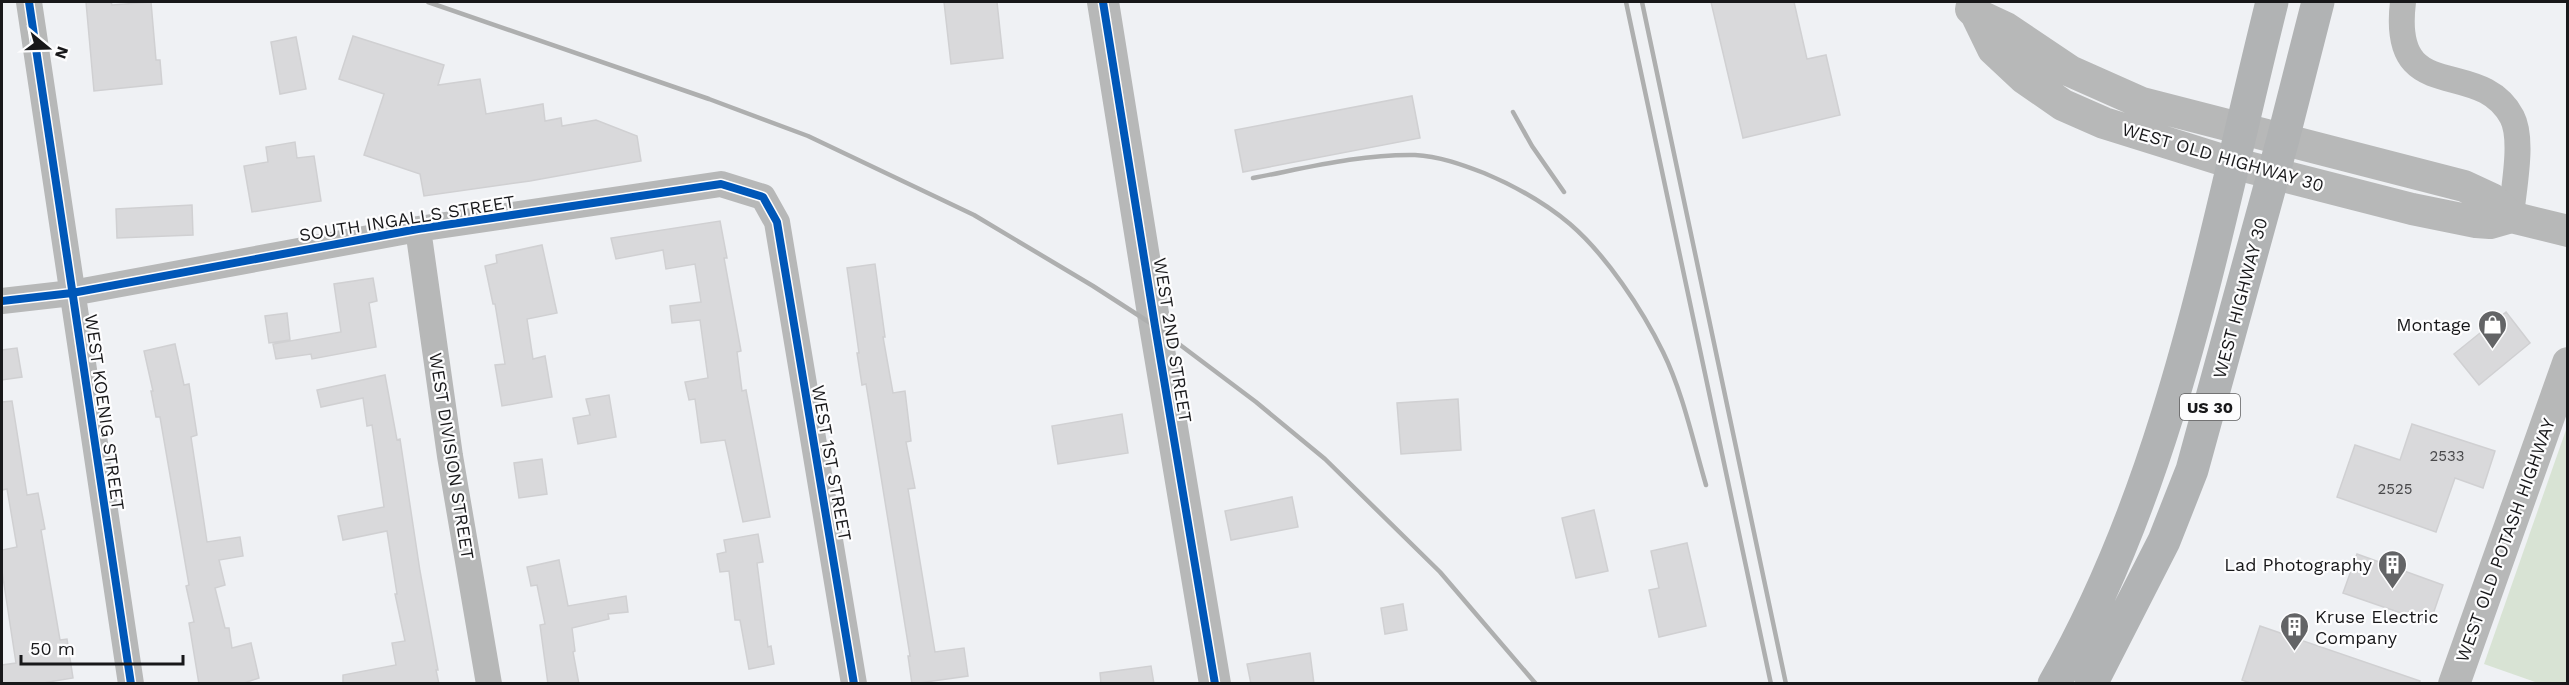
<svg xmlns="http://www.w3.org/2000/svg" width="2569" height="685" font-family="'Work Sans',sans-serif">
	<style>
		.green { fill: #d8e3d4 }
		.building { fill: #d9d9db; stroke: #d0d0d2; stroke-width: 1.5 }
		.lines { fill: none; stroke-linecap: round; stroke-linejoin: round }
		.minor { stroke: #b7b8b8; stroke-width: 26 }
		.tertiary { stroke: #b7b8b8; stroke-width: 32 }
		.trunk { stroke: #b1b3b4; stroke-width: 33 }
		.rail { stroke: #aeafaf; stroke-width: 4.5 }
		.cycleway-casing { stroke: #fdfdfe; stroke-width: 11 }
		.cycleway { stroke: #0057b8; stroke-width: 8 }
		.labels { text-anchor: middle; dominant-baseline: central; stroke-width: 4.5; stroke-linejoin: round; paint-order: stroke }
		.number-label { font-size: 15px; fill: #49494b }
		.shield { fill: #fdfdfe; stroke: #5d5d5e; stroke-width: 1.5 }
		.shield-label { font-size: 16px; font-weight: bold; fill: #18181a }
		.street-label { font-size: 18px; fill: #18181a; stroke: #fdfdfe }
		.poi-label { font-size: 18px; fill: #18181a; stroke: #fdfdfe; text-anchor: end }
	</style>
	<rect width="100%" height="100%" fill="#eff1f4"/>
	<path class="green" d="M 2567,427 L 2567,683 L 2538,683 L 2484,664 Z"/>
	<path class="building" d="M 86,2 L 111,2 L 112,5 L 151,2 L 156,60 L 160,60 L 162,84 L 94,91 Z
		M 944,2 L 997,2 L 1003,58 L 951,64 Z
		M 1711,2 L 1794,2 L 1807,59 L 1826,55 L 1840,115 L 1743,138 Z
		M 353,36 L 444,65 L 438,85 L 480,79 L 486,114 L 543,104 L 545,121 L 561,118 L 562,126 L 596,120 L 637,136 L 641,161 L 530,181 L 424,196 L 420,174 L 364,155 L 384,94 L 339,79 Z
		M 296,37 L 306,89 L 280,94 L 271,42 Z
		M 1412,96 L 1420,138 L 1243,172 L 1235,130 Z
		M 295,142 L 297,158 L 314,156 L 321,201 L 252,212 L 244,166 L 268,162 L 266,147 Z
		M 192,205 L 193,235 L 117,238 L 116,209 Z
		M 720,221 L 727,258 L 724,258 L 741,351 L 737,352 L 742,391 L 746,390 L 770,517 L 743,522 L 725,440 L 701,443 L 695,399 L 689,400 L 685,382 L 708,378 L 700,320 L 672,323 L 670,306 L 701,302 L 695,264 L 666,269 L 663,250 L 616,259 L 611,238 Z
		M 542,245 L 557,313 L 527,319 L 533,359 L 545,356 L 552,397 L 502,406 L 495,365 L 505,364 L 495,304 L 493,304 L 485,266 L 497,263 L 496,255 Z
		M 875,264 L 885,337 L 883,337 L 893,393 L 905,391 L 911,441 L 906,442 L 915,488 L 908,489 L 935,652 L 964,648 L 968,676 L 912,684 L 908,656 L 910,656 L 866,384 L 862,385 L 857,353 L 859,353 L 847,268 Z
		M 373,278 L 377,301 L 369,303 L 376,347 L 312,359 L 311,354 L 276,359 L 273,344 L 341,332 L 334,284 Z
		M 2506,312 L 2530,343 L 2479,385 L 2454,354 Z
		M 287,313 L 290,340 L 269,343 L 265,316 Z
		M 175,344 L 184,385 L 189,384 L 197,435 L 191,437 L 207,542 L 240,537 L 243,556 L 219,560 L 225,585 L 215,588 L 225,628 L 229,628 L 232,648 L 251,643 L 259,678 L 241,684 L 199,684 L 189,623 L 194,622 L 186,586 L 189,585 L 160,417 L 156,417 L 151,391 L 153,391 L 144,351 Z
		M 17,348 L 22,377 L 2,380 L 2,350 Z
		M 385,375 L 397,440 L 400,439 L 420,571 L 438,670 L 436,670 L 439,684 L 343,684 L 343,675 L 396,665 L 392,643 L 405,641 L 395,594 L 397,594 L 387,531 L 343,540 L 338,516 L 384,507 L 372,425 L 367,426 L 363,398 L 321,407 L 317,390 Z
		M 609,395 L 616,437 L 578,444 L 573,418 L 590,415 L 586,399 Z
		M 1458,399 L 1461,450 L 1401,454 L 1397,403 Z
		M 12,401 L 27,495 L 38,493 L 45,529 L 41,530 L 60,640 L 67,639 L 73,678 L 37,684 L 2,684 L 2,665 L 16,663 L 2,571 L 2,550 L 17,547 L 7,489 L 2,490 L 2,402 Z
		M 1122,414 L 1128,453 L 1058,464 L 1052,426 Z
		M 2412,424 L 2495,451 L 2483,488 L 2455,478 L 2436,532 L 2337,497 L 2355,445 L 2400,460 Z
		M 542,459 L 547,494 L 519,498 L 514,463 Z
		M 1292,497 L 1298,527 L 1231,540 L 1225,511 Z
		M 1594,510 L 1608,571 L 1576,578 L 1562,518 Z
		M 758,534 L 763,562 L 757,563 L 768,647 L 771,646 L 774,664 L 749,669 L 740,620 L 735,620 L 729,571 L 720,572 L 717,554 L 726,552 L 724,540 Z
		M 1687,543 L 1706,626 L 1659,637 L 1649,590 L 1659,588 L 1651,551 Z
		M 2357,554 L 2443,585 L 2430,623 L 2343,593 Z
		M 559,560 L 568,606 L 626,596 L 628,612 L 608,614 L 609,619 L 572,628 L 575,651 L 573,652 L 579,684 L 548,684 L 540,625 L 545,624 L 537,585 L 531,586 L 527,567 Z
		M 1403,604 L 1407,630 L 1385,634 L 1381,608 Z
		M 2260,626 L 2420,681 L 2419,684 L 2253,684 L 2242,680 Z
		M 1310,653 L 1314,684 L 1251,684 L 1247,664 Z
		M 1151,666 L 1154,684 L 1101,684 L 1100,673 Z"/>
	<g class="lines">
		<path class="minor" d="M 29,2 L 131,684
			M 2403,2 C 2390,109 2479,55 2512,117 C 2524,140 2513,190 2511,217
			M 418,229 L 450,456 L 489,684
			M 2,301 L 72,293 L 418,229 L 721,184 L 763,197 L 777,222 L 854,684"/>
		<path class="tertiary" d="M 1103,2 L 1155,326 L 1215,684
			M 1971,9 L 1976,14 L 1993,49 L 2024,78 L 2063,105 L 2104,123 L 2232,163 L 2412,209 L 2476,222 L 2490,223 L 2511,217
			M 1976,14 L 2006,28 L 2070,71 L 2142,103 L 2464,186 L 2492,199 L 2511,217 L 2568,231
			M 2454,684 L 2568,363"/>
		<path class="trunk" d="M 2054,684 C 2174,474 2214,233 2272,2
			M 2091,684 L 2164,541 L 2192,470 L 2283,139 L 2318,2"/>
		<path class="rail" d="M 428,2 L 709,99 L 808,136 L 974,215 L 1093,286 L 1155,326 L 1256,402 L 1325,459 L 1440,572 L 1536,684
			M 1626,2 L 1771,684
			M 1642,2 L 1786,684
			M 1513,112 L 1532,146 L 1564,192
			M 1253,178 C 1306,168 1360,154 1415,155 C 1439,156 1463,165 1484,173 C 1515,186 1545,203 1570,224 C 1606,255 1642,309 1663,352 C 1683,393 1693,441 1706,485"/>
		<defs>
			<path id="cycleway" d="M 29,2 L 131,684
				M 1103,2 L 1155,326 L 1215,684
				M 2,301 L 72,293 L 418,229 L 721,184 L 763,197 L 777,222 L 854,684"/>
		</defs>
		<use href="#cycleway" class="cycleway-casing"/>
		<use href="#cycleway" class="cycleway"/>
	</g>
	<defs>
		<symbol id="shop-pin" viewBox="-11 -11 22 30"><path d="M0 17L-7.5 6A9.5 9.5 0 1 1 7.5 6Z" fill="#636466" stroke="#fdfdfe"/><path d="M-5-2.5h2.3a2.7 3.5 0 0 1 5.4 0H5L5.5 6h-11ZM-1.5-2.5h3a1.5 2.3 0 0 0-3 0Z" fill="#fff"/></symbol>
		<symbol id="building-pin" viewBox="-11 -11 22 30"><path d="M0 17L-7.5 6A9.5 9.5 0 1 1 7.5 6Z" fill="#636466" stroke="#fdfdfe"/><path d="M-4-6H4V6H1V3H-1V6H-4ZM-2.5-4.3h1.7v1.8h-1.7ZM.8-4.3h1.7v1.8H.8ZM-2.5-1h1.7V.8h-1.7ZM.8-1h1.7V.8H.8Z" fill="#fff"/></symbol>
	</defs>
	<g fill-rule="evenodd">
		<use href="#shop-pin" x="2476" y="308" width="33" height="45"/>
		<use href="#building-pin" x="2376" y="548" width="33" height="45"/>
		<use href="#building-pin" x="2278" y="610" width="33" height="45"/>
	</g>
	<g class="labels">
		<g class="number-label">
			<text x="2447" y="456">2533</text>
			<text x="2395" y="489">2525</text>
		</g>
		<rect class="shield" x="2180" y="394" width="60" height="26" rx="4.5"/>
		<g class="shield-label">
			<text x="2210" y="407">US 30</text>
		</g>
		<g class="street-label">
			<text transform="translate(2223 157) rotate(16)">WEST OLD HIGHWAY 30</text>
			<text transform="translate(407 218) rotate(-9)">SOUTH INGALLS STREET</text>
			<text transform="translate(2240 298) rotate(-75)">WEST HIGHWAY 30</text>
			<text transform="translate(1173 340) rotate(81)">WEST 2ND STREET</text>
			<text transform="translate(105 412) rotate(82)">WEST KOENIG STREET</text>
			<text transform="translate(452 456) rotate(81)">WEST DIVISION STREET</text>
			<text transform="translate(832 463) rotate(80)">WEST 1ST STREET</text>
			<text transform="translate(2505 540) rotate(-70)">WEST OLD POTASH HIGHWAY</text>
		</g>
		<g class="poi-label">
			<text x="2471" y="324">Montage</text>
			<text x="2372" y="564">Lad Photography</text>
			<text x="2315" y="616" text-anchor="start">Kruse Electric<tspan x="2315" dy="21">Company</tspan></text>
		</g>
	</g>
	<rect width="2569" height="685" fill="none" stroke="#18181a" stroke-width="6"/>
	<g transform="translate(48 48) rotate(109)" stroke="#fdfdfe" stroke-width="4.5" paint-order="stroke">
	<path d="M0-4.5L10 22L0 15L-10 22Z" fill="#18181a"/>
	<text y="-9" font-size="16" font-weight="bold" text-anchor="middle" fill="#18181a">N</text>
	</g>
	<path d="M21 655v9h162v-9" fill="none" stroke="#18181a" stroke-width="3"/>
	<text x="30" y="655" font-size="18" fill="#18181a" stroke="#fdfdfe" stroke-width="4.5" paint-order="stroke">50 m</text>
</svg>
